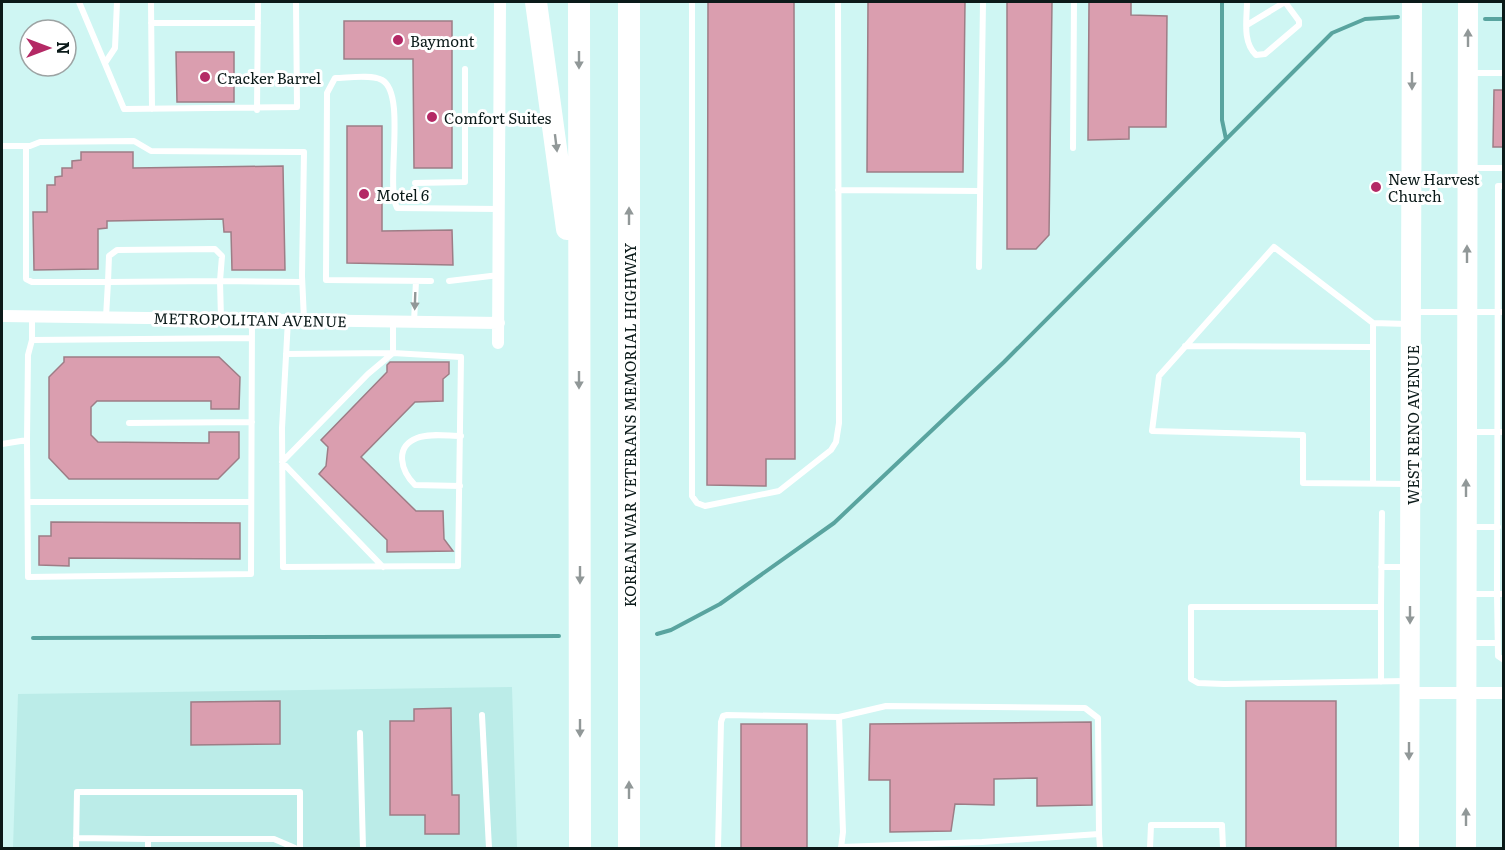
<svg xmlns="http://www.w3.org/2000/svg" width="1505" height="850" font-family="Literata,serif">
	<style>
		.built { fill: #bbece8 }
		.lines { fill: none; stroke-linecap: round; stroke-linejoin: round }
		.stream { stroke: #59a49f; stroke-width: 4 }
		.building { fill: #da9eaf; stroke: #9d7d86; stroke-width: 1.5 }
		.service { stroke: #fff; stroke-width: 6 }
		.minor { stroke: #fff; stroke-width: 12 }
		.primary { stroke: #fff; stroke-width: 20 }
		.motorway { stroke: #fff; stroke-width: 22 }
		.oneway { fill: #919898 }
		.poi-dot { fill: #b42965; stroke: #fff; stroke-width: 2 }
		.labels { text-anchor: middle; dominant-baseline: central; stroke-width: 6; stroke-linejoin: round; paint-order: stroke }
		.poi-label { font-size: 15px; fill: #0b1a19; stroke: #fff; text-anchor: start }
		.street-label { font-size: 15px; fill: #0b1a19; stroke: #fff }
	</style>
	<rect width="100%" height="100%" fill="#cff6f3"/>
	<path class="built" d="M 512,687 L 517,848 L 13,848 L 18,694 Z"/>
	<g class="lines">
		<path class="stream" d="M 1222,2 L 1222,120 L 1226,139
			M 1485,19 L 1504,19
			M 657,634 L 671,630 L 720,604 L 834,523 L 1004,362 L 1332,33 L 1365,19 L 1398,17
			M 33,638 L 559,636"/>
	</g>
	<path class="building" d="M 708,2 L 794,2 L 795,459 L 766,459 L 766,486 L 707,485 Z
		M 868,2 L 965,2 L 963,172 L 867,172 Z
		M 1007,2 L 1052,2 L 1049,235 L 1036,249 L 1007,249 Z
		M 1089,2 L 1131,2 L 1131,15 L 1167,16 L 1166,127 L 1129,127 L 1129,139 L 1088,140 Z
		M 344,21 L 452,21 L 452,168 L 414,168 L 413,59 L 344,59 Z
		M 176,52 L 234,52 L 234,102 L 177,102 Z
		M 1494,90 L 1503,90 L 1503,147 L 1493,147 Z
		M 347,126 L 382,126 L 382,231 L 452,230 L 453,265 L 347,263 Z
		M 81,152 L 133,152 L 133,168 L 283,166 L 285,270 L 232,270 L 231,232 L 224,232 L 223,219 L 107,221 L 107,228 L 98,229 L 98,269 L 34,270 L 33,212 L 47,212 L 47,185 L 55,185 L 55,177 L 62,176 L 62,168 L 72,168 L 72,161 L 81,160 Z
		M 64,357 L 219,357 L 240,377 L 239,409 L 211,409 L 211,401 L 97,401 L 91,407 L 91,435 L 98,442 L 209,443 L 209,432 L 239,432 L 239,458 L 218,479 L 69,479 L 49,458 L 49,377 L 64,362 Z
		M 390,362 L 449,362 L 449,374 L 443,379 L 443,401 L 415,402 L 361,457 L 416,511 L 443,511 L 444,539 L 453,551 L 387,552 L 387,540 L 319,474 L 326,466 L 328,447 L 321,440 L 387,372 L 387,365 Z
		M 51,522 L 240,523 L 240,559 L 69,558 L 69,566 L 39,565 L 39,536 L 51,536 Z
		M 280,701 L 280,744 L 191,745 L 191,702 Z
		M 1246,701 L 1336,701 L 1336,849 L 1246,849 Z
		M 451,708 L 452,795 L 459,795 L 459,834 L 425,834 L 425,815 L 390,815 L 390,721 L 414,721 L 414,709 Z
		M 1091,722 L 1092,805 L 1037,806 L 1037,778 L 994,779 L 994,805 L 955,804 L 951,831 L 890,832 L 890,780 L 869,780 L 870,724 Z
		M 741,724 L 807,724 L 807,849 L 741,849 Z"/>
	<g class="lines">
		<path class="service" d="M 79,2 L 124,109 L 297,107 L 296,2
			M 151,2 L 152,109
			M 692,2 L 692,496 L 697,503 L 705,506 L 779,491 L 831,450 L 836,442 L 839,423 L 838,2
			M 1247,2 C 1247,19 1242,42 1256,55 L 1265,54 L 1299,25 L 1299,21 L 1285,2
			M 151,23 L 258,23
			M 1247,25 L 1285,2
			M 105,63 L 115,48 L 117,2
			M 1471,73 L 1504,73
			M 257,110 L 258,2
			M 466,120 L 499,120
			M 2,146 L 30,146 L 40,142 L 134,141 L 151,151 L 304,152 L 302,276 L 304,320
			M 26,146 L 26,279 L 32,282 L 108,282 L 109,256 L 117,250 L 215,249 L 222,256 L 220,281 L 108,282 L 106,317
			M 1073,148 L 1074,2
			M 1471,168 L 1504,168
			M 415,183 L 465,182 L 465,69
			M 1504,186 L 1498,186 L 1497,594 L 1498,656 L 1504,660
			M 838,190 L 980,191
			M 979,267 L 983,2
			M 431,281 L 326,280 L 327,93 L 335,78 C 347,78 371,74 382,80 C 407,94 385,184 397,208 L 499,209
			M 449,281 L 499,275
			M 1413,312 L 1504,312
			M 32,316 L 32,340 L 252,338
			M 221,319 L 220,281 L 302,282
			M 288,320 L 282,428 L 283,567 L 458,566 L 461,357 L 393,353 L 393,322
			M 414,322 L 416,281
			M 1373,323 L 1373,483
			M 1407,324 L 1373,323 L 1274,247 L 1159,376 L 1152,431 L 1303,435 L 1303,483 L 1408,484
			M 1185,346 L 1373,347
			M 286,354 L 392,353
			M 129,423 L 252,422
			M 1471,432 L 1504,432
			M 27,440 L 28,355 L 32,340
			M 2,444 L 27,440 L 28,577 L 251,574 L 252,319
			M 460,486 L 415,485 C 401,471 394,447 417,438 C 429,433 448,436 461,436
			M 28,502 L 251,502
			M 1382,513 L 1381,607 L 1191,607 L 1191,679 L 1198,683 L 1224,684 L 1406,681
			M 1470,527 L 1498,527
			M 383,567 L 282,462 L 368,374 L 393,353
			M 1381,567 L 1408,567
			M 1470,594 L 1504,594
			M 1468,643 L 1497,643
			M 1381,682 L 1381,607
			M 482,715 L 489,848
			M 839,717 L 886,706 L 1085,708 L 1098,718 L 1099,834
			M 360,733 L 363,848
			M 76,838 L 148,839
			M 841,847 L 982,842 L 1099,834 L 1100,848
			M 76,848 L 77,792 L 300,792 L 300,848
			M 148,848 L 148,839 L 274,839 L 295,848
			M 718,848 L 721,722 L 723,716 L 727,715 L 839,717 L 843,832 L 841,848
			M 1150,848 L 1151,825 L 1222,825 L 1223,848"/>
		<path class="minor" d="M 2,316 L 499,323
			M 498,343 L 500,2
			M 1410,693 L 1504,693"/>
		<path class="primary" d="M 1409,848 L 1412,2
			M 1466,848 L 1468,2"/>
		<path class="motorway" d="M 536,2 L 567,229
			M 579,2 L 580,848
			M 629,848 L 629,2"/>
	</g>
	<defs><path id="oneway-solid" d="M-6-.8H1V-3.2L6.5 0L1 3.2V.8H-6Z" transform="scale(1.5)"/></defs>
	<g class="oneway">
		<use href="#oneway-solid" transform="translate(1468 38) rotate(-90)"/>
		<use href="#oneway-solid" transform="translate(579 60) rotate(90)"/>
		<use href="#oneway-solid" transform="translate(1412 81) rotate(90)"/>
		<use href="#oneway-solid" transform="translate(556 143) rotate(83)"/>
		<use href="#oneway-solid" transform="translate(629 216) rotate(-90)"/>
		<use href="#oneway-solid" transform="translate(1467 254) rotate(-90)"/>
		<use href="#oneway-solid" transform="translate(415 301) rotate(92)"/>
		<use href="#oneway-solid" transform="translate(579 380) rotate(90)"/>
		<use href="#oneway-solid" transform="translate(1466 488) rotate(-90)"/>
		<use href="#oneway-solid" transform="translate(580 575) rotate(90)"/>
		<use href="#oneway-solid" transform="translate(1410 615) rotate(90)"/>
		<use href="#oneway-solid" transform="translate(580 728) rotate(90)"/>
		<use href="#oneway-solid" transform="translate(1409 751) rotate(90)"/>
		<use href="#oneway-solid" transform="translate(629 790) rotate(-90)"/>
		<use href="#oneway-solid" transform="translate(1466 817) rotate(-90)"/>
	</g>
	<g class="poi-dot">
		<circle cx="398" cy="40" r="6"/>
		<circle cx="205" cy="77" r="6"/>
		<circle cx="432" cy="117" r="6"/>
		<circle cx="1376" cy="187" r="6"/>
		<circle cx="364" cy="194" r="6"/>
	</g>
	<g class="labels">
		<g class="poi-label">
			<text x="410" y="40">Baymont</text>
			<text x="217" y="77">Cracker Barrel</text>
			<text x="444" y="117">Comfort Suites</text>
			<text x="1388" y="178">New Harvest<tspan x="1388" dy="17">Church</tspan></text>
			<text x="376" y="194">Motel 6</text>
		</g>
		<g class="street-label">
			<text transform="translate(250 319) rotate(1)">METROPOLITAN AVENUE</text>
			<text transform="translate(629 425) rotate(-90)">KOREAN WAR VETERANS MEMORIAL HIGHWAY</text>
			<text transform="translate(1412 425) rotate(-90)">WEST RENO AVENUE</text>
		</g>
	</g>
	<rect width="1505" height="850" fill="none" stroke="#0b1a19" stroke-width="6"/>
	<g transform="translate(48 48) rotate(90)"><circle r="28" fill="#ffffff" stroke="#9da3a3" stroke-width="1.5"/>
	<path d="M0-4.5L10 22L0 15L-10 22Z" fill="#b42965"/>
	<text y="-9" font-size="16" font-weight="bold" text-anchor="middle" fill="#0b1a19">N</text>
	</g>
</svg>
